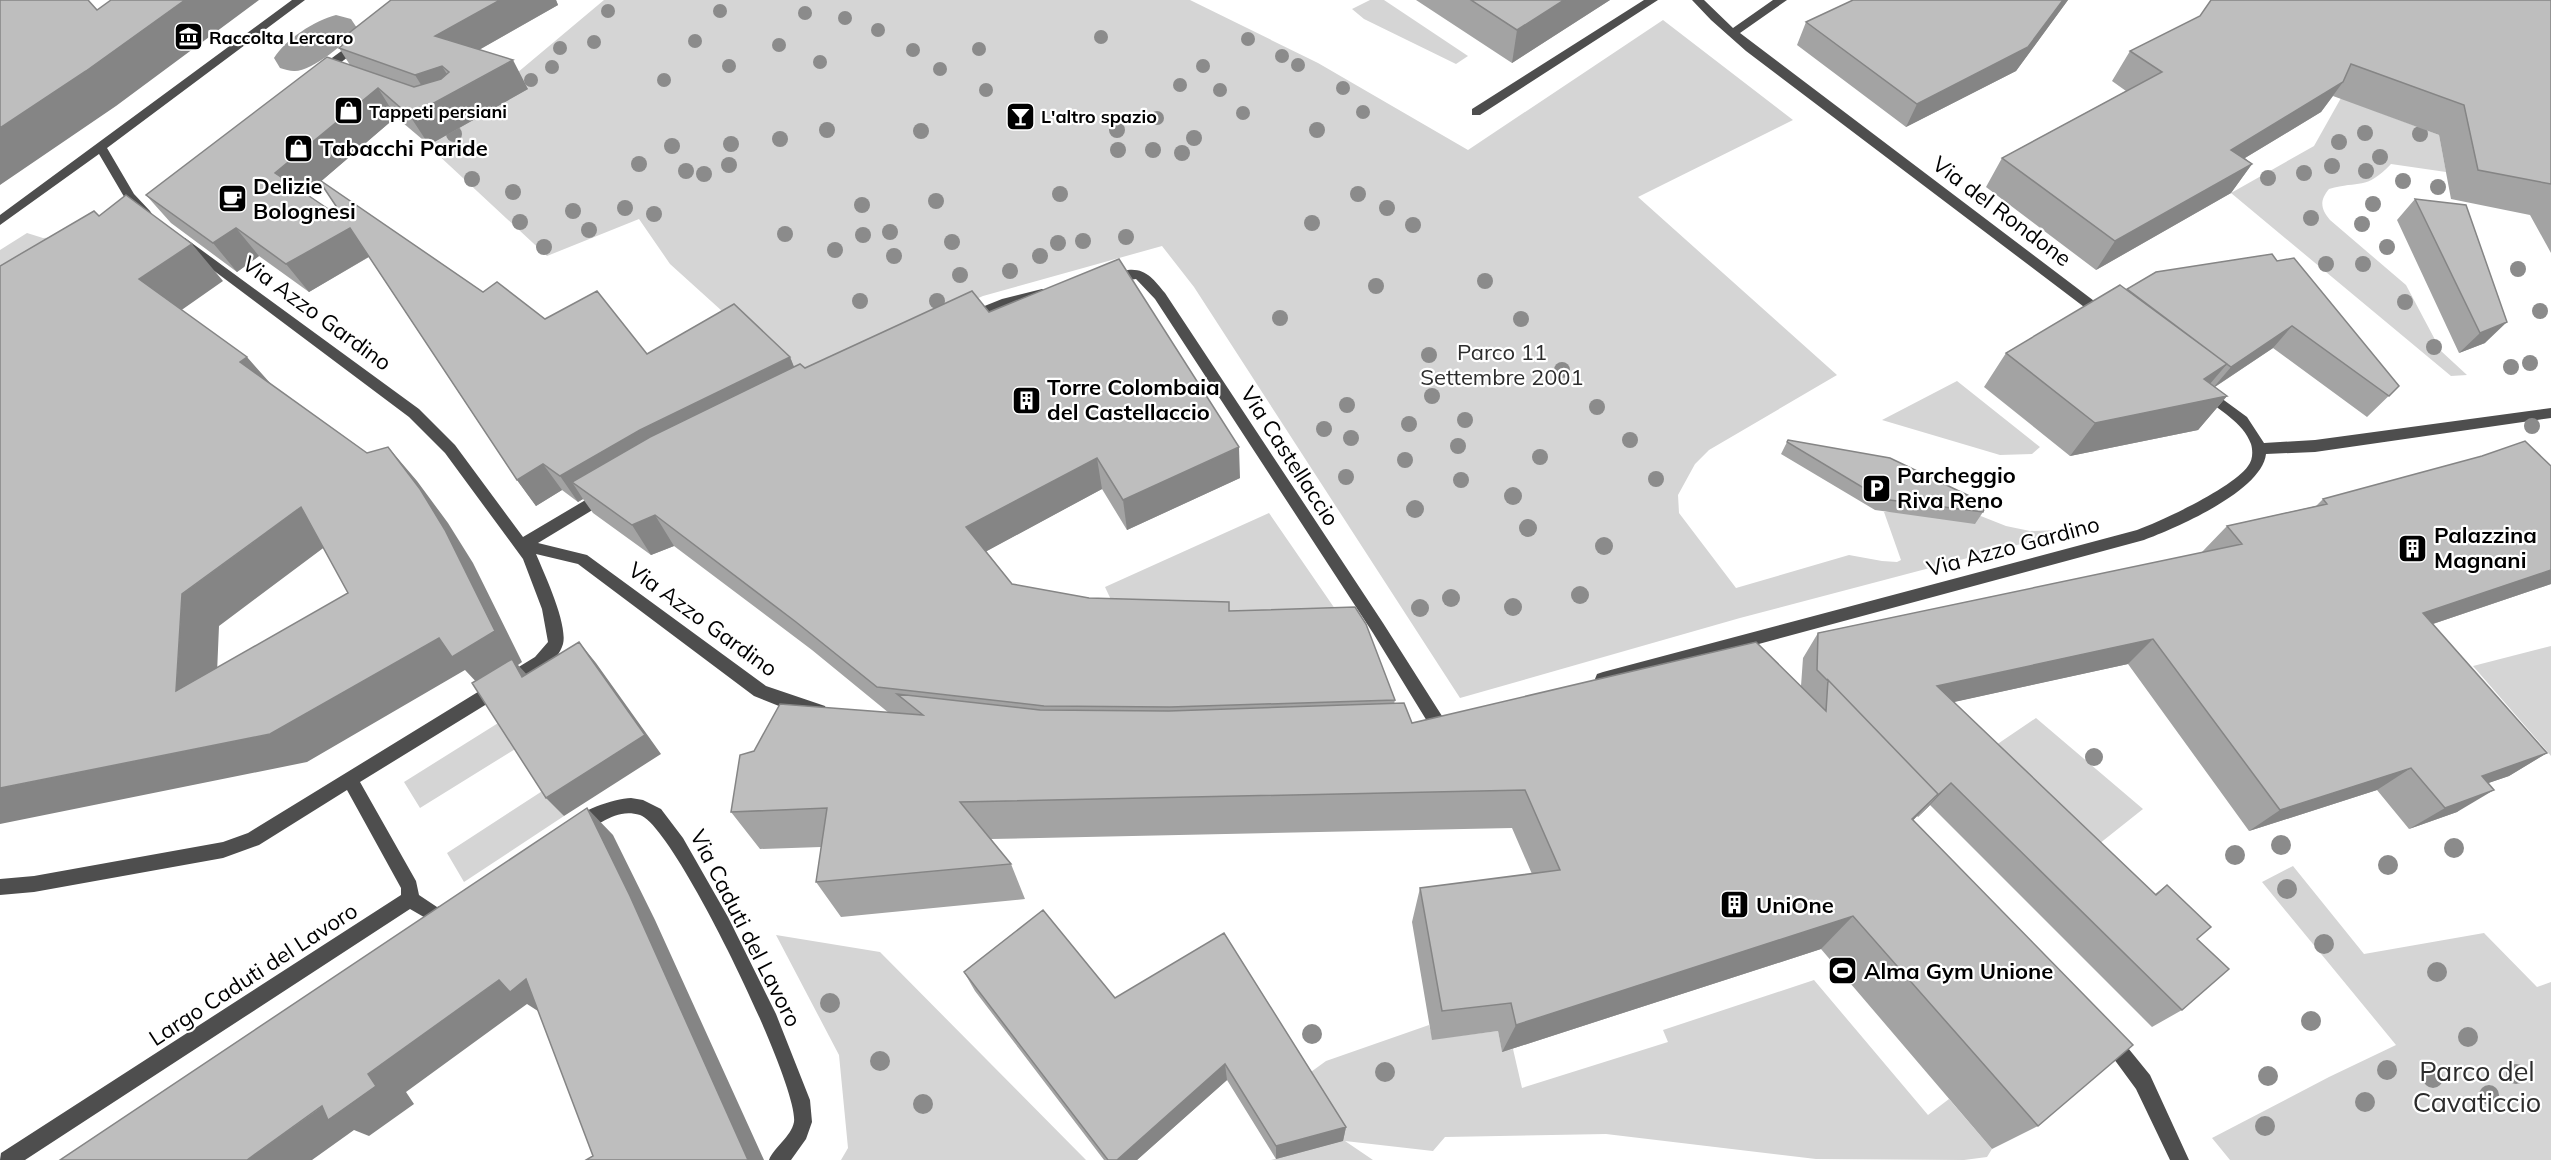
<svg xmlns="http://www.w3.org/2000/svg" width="2551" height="1160" font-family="Mulish,sans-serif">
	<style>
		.green { fill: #d5d5d5 }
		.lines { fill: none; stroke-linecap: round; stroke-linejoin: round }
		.canal { fill: #9c9c9c; fill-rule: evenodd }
		.minor { fill: #4e4e4e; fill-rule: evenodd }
		.tree { fill: #8b8b8b }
		.wall { fill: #a3a3a3 }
		.shaded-wall { fill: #858585 }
		.building { fill: #bebebe; stroke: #858585; stroke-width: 1.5; fill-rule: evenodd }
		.labels { text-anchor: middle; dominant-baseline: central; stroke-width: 4.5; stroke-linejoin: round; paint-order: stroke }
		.far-poi-label { font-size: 18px; font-weight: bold; fill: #000; stroke: #fff; text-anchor: start }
		.poi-label { font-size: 22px; font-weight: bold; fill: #000; stroke: #fff; text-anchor: start }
		.street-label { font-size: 22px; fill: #000; stroke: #fff }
		.park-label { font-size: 22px; fill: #2c2c2c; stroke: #fff }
		.near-park-label { font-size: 27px; fill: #2c2c2c; stroke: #fff }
	</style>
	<rect width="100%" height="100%" fill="#fff"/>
	<path class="green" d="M 604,0 L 1190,0 L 1318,63 L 1468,150 L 1663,20 L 1793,120 L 1638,197 L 1837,375 L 1709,450 L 1695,464 L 1678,495 L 1679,513 L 1736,588 L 1849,555 L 1882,561 L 1897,562 L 1901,560 L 1884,512 L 1963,509 L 2006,526 L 2030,531 L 2060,530 L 2062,533 L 1740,618 L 1460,698 L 1194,287 L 1162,246 L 983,296 L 797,379 L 670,264 L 639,219 L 547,256 L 421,139 L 473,110 Z
		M 1370,0 L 1384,0 L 1468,56 L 1456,64 L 1364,19 L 1352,9 Z
		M 2341,98 L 2439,135 L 2446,172 L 2391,164 C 2365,191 2360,180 2329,189 C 2319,201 2321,209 2330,220 L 2406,285 L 2441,351 L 2467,375 L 2451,376 L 2231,193 L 2314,146 Z
		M 27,233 L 43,238 L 57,237 L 0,280 L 0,250 Z
		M 1957,381 L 2040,447 L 2032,454 L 2000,455 L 1882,420 Z
		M 1269,513 L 1353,635 L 1113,604 L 1105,587 Z
		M 2551,646 L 2551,756 L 2473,666 Z
		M 2036,718 L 2143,809 L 2075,863 L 1971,762 Z
		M 503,720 L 520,746 L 420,808 L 404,782 Z
		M 547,788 L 564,816 L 464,882 L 447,853 Z
		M 2293,866 L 2364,954 L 2484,933 L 2537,987 L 2551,982 L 2551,1160 L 2230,1160 L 2212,1138 L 2329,1077 L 2396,1045 L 2262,882 Z
		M 776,935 L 880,952 L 1086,1160 L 841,1160 L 848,1148 L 839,1055 Z
		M 1814,980 L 1928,1115 L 1949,1099 L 1992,1149 L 1987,1157 L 1964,1160 L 1816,1159 L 1606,1134 L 1445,1137 L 1433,1151 L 1345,1141 L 1373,1160 L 1271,1160 L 1343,1141 L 1304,1077 L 1326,1061 L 1429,1025 L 1433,1039 L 1498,1031 L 1502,1051 L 1513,1049 L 1522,1088 L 1668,1042 L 1663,1030 Z"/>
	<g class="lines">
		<path class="canal" d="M 336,15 L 351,19 L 357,28 C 348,42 311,72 294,71 C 290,71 284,69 280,68 L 274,58 C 286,39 314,21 336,15 Z"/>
		<path class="minor" d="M 292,0 L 305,0 L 107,148 L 134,194 L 150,211 L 152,214 L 150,217 L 142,217 L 126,200 L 99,154 L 0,225 L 0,215 Z
			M 1644,0 L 1658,0 L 1480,115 L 1472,115 L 1472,109 Z
			M 1692,0 L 1704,0 L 1733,28 L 1773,0 L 1787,0 L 1740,33 L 2110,313 L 2112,316 L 2110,319 L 2100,319 L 1746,51 L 1711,20 Z
			M 359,38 L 363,39 L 363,45 L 325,75 L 317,75 L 317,69 Z
			M 185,238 L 419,409 L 455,445 L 523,537 L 599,492 L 609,492 L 611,496 L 609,500 L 538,543 L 587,555 L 766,686 L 825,706 L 827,711 L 825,716 L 819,718 L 789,710 L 754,696 L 578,564 L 536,554 C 544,573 568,624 563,644 C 560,654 554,660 547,667 L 360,782 L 416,881 L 419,895 L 437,907 L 449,903 L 455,905 L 458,911 L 455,917 L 436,924 L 410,909 L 25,1160 L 0,1160 L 1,1153 L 401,895 L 401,888 L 347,790 L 259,845 L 223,858 L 34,892 L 0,895 L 0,879 L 34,876 L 223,842 L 248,833 L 535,657 L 548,642 L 542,609 L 523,559 L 445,453 L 409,417 L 181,246 L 179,243 L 181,240 Z
			M 1128,270 C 1146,268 1154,280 1165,293 L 1383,623 L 1442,716 L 1444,721 L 1442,726 L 1436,728 L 1430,726 L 1373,633 L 1155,299 L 1136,279 L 1109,283 L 1103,278 L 1104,275 Z
			M 1042,289 L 1047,291 L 1049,294 L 1047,297 L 1010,306 L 967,323 L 960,318 L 962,315 L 1002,299 Z
			M 2206,387 L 2247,417 L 2264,443 L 2315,440 L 2551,408 L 2551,418 L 2315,452 L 2266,454 C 2262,491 2176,528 2144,540 L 1603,686 L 1597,684 L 1595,679 L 1597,674 L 1603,672 L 2137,530 C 2162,521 2234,487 2248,466 C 2253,460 2253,451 2251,444 C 2244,423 2217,408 2201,396 L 2199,392 L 2201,388 Z
			M 631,798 L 643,800 L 661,809 L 683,838 L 728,917 L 776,1014 L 810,1100 L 812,1122 L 806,1139 L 791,1160 L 769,1160 C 774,1147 791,1137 794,1122 C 799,1084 674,825 640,815 C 615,807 598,827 577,835 L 571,833 L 569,827 C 576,810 614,799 631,798 Z
			M 2109,1029 L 2115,1032 L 2150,1075 L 2189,1160 L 2170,1160 L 2136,1089 L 2103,1044 L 2100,1038 L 2103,1032 Z"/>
	</g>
	<g class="tree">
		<circle cx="608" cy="11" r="7"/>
		<circle cx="720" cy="11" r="7"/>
		<circle cx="805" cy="13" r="7"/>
		<circle cx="845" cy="18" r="7"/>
		<circle cx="878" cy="30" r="7"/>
		<circle cx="1101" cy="37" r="7"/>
		<circle cx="1248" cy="39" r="7"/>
		<circle cx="695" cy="41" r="7"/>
		<circle cx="594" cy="42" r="7"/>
		<circle cx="779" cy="45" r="7"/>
		<circle cx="560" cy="48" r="7"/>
		<circle cx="979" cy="49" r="7"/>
		<circle cx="913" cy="50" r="7"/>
		<circle cx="1282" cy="56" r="7"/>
		<circle cx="820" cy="62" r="7"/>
		<circle cx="1298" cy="65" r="7"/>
		<circle cx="729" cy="66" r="7"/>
		<circle cx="1203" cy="66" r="7"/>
		<circle cx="552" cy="67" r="7"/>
		<circle cx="940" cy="69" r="7"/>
		<circle cx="531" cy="80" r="7"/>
		<circle cx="664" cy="80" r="7"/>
		<circle cx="1180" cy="85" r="7"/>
		<circle cx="1343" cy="88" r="7"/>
		<circle cx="986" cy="90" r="7"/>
		<circle cx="1220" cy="90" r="7"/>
		<circle cx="1363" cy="112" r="7"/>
		<circle cx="1243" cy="113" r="7"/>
		<circle cx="1157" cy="118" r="7"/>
		<circle cx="827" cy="130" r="8"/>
		<circle cx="1117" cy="130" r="8"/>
		<circle cx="1317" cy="130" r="8"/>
		<circle cx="921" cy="131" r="8"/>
		<circle cx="2365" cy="133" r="8"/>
		<circle cx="454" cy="134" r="8"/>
		<circle cx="2420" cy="134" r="8"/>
		<circle cx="1194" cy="138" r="8"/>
		<circle cx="780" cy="139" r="8"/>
		<circle cx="2339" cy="142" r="8"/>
		<circle cx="731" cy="144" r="8"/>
		<circle cx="672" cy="146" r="8"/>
		<circle cx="1118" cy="150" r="8"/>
		<circle cx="1153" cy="150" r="8"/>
		<circle cx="1182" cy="153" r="8"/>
		<circle cx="2380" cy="157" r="8"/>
		<circle cx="639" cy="164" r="8"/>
		<circle cx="729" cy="165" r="8"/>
		<circle cx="2332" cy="166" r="8"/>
		<circle cx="686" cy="171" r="8"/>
		<circle cx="2366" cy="171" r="8"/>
		<circle cx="2304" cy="173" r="8"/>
		<circle cx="704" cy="174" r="8"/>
		<circle cx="2268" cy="178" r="8"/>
		<circle cx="472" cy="179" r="8"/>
		<circle cx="2403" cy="181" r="8"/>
		<circle cx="2438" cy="187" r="8"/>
		<circle cx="513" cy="192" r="8"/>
		<circle cx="1060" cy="194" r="8"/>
		<circle cx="1358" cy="194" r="8"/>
		<circle cx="936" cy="201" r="8"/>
		<circle cx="2373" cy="204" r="8"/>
		<circle cx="862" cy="205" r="8"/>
		<circle cx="625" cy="208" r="8"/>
		<circle cx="1387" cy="208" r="8"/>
		<circle cx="573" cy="211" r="8"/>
		<circle cx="654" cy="214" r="8"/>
		<circle cx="2311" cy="218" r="8"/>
		<circle cx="520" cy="222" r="8"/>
		<circle cx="1312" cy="223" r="8"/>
		<circle cx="2362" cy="224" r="8"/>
		<circle cx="1413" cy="225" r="8"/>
		<circle cx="589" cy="230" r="8"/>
		<circle cx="890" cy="232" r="8"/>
		<circle cx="785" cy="234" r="8"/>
		<circle cx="863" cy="235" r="8"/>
		<circle cx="1126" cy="237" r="8"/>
		<circle cx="1083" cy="241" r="8"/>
		<circle cx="952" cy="242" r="8"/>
		<circle cx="1058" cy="243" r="8"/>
		<circle cx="544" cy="247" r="8"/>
		<circle cx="2387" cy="247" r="8"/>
		<circle cx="835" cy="250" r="8"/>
		<circle cx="894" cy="256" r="8"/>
		<circle cx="1040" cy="256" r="8"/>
		<circle cx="2326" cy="264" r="8"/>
		<circle cx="2363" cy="264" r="8"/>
		<circle cx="2518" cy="269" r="8"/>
		<circle cx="1010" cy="271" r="8"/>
		<circle cx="960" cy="275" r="8"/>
		<circle cx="1485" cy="281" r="8"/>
		<circle cx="1376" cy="286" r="8"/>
		<circle cx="860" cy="301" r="8"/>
		<circle cx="937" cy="301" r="8"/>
		<circle cx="2405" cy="302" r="8"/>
		<circle cx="2540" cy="311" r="8"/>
		<circle cx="1280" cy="318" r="8"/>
		<circle cx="1521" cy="319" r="8"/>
		<circle cx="2434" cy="347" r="8"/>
		<circle cx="1429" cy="355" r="8"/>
		<circle cx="2530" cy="363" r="8"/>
		<circle cx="2511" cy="367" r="8"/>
		<circle cx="1562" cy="370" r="8"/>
		<circle cx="1432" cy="396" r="8"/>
		<circle cx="1347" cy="405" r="8"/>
		<circle cx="1597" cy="407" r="8"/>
		<circle cx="1465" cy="420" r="8"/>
		<circle cx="1409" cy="424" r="8"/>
		<circle cx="2532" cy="426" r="8"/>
		<circle cx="1324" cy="429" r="8"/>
		<circle cx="1351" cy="438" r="8"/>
		<circle cx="1630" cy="440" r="8"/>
		<circle cx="1458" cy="446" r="8"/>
		<circle cx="1540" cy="457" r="8"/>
		<circle cx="1405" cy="460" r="8"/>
		<circle cx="1346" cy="477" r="8"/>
		<circle cx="1656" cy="479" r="8"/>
		<circle cx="1461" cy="480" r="8"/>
		<circle cx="1513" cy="496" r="9"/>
		<circle cx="1415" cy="509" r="9"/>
		<circle cx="1528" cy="528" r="9"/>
		<circle cx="1604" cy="546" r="9"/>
		<circle cx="1580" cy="595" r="9"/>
		<circle cx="1451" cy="598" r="9"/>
		<circle cx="1513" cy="607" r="9"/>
		<circle cx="1420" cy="608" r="9"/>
		<circle cx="2094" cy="757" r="9"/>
		<circle cx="2281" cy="845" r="10"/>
		<circle cx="2454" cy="848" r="10"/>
		<circle cx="2235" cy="855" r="10"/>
		<circle cx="2388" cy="865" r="10"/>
		<circle cx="2287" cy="889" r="10"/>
		<circle cx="2324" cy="944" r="10"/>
		<circle cx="2437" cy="972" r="10"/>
		<circle cx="830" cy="1003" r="10"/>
		<circle cx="2311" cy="1021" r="10"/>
		<circle cx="1312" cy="1034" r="10"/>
		<circle cx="2468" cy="1037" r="10"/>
		<circle cx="880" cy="1061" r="10"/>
		<circle cx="2387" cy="1070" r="10"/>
		<circle cx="1385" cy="1072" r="10"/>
		<circle cx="2516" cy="1074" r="10"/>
		<circle cx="2268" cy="1076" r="10"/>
		<circle cx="2433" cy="1078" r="10"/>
		<circle cx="2489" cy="1095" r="10"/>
		<circle cx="2365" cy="1102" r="10"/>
		<circle cx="923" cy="1104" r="10"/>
		<circle cx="2265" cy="1126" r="10"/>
	</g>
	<path class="wall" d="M 391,0 L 556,0 L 558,5 L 479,50 L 528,89 L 429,145 L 396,117 L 306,194 L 346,221 L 483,292 L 545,319 L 647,354 L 790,357 L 794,367 L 805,368 L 989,312 L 1240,478 L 1127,530 L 1102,489 L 986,551 L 1012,584 L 1089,598 L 1230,611 L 1395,700 L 1394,704 L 1412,723 L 1801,686 L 1803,658 L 1818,633 L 2201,553 L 2227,526 L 2316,506 L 2323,499 L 2551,466 L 2551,584 L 2433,624 L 2547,753 L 2509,776 L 2488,783 L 2457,812 L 2409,829 L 2377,790 L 2249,831 L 2128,664 L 1953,702 L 2155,894 L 2167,885 L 2197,939 L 2182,1010 L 2152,1027 L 1930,805 L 1918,817 L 1917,816 L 1913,820 L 2038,1126 L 1992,1149 L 1821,949 L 1502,1052 L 1498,1031 L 1432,1040 L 1412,922 L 1420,888 L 1532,874 L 1512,828 L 991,839 L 1011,864 L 1025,899 L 841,917 L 816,882 L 821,847 L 760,849 L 731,812 L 754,751 L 889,713 L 812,650 L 674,546 L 651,555 L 593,513 L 583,499 L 578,502 L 562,490 L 536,506 L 517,480 L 369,257 L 309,292 L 259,256 L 237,272 L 171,223 L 146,195 L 350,65 L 339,48 L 343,44 L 340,40 Z
		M 1416,0 L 1610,0 L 1512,63 Z
		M 1853,0 L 2068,0 L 2016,71 L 1906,127 L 1797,45 L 1806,22 Z
		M 2551,0 L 2551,253 L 2530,215 L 2451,199 L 2439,135 L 2333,96 L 2321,112 L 2245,158 L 2252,164 L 2231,193 L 2096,270 L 1986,187 L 2002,158 L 2126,91 L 2112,81 L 2130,51 Z
		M 2415,199 L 2485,343 L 2459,353 L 2397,220 Z
		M 2277,261 L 2399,386 L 2367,417 L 2273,348 L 2215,387 L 2227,396 L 2198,430 L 2070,456 L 1984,387 L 2006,353 L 2127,289 Z
		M 1788,440 L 1983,512 L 1975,524 L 1875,510 L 1781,454 Z
		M 964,972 L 1115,998 L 1346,1127 L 1343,1141 L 1276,1159 L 1227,1080 L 1137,1160 L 1104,1160 L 975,991 Z"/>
	<path class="shaded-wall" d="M 185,0 L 259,0 L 116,106 L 0,185 L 0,128 Z
		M 500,0 L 556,0 L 558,5 L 452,65 L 435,36 Z
		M 1564,0 L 1610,0 L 1512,63 L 1517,30 Z
		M 2063,0 L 2068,0 L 2016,71 L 1906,127 L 1917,104 Z
		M 513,60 L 528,89 L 429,145 L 410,116 L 433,104 L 415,75 L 442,66 L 457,91 Z
		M 2343,82 L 2321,112 L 2210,179 L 2231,150 Z
		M 378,88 L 396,117 L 297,202 L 275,173 Z
		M 2252,164 L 2231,193 L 2096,270 L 2115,241 Z
		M 236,228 L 259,256 L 237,272 L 213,243 Z
		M 350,228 L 370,256 L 309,292 L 286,264 Z
		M 192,244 L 223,281 L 173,316 L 139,279 Z
		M 2507,322 L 2485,343 L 2459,353 L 2480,333 Z
		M 2292,326 L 2273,348 L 2213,388 L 2231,367 Z
		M 247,357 L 279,393 L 240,362 Z
		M 790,357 L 801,384 L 572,482 L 583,499 L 578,502 L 560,476 L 640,430 Z
		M 2227,364 L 2198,398 L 2227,396 L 2198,430 L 2070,456 L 2095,423 L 2204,379 Z
		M 388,447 L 417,481 L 448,523 L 473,563 L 522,662 L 518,665 L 531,679 L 481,687 L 465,670 L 307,762 L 0,824 L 0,788 L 270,734 L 445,530 Z
		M 1239,447 L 1240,478 L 1127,530 L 1123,500 Z
		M 1097,458 L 1102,489 L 976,557 L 966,527 Z
		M 543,464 L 562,490 L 536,506 L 517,480 Z
		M 301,507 L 334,540 L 219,626 L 215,720 L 176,691 L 182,594 Z
		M 655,515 L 674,546 L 651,555 L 632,525 Z
		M 2551,570 L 2551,584 L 2391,638 L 2423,613 Z
		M 2153,639 L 2128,664 L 1918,710 L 1937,686 Z
		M 579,642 L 596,663 L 661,754 L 564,816 L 546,798 Z
		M 2547,753 L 2509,776 L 2445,798 L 2482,776 Z
		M 2411,768 L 2377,790 L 2249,831 L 2280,810 Z
		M 1951,783 L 1930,805 L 1918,817 L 1938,795 Z
		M 2494,790 L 2457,812 L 2409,829 L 2445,808 Z
		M 1938,794 L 1903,831 L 1912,819 Z
		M 587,808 L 613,835 L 655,920 L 764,1160 L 748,1160 Z
		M 1853,916 L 1821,949 L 1502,1052 L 1516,1025 Z
		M 526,979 L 541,1013 L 527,1004 L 406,1092 L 414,1104 L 369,1136 L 354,1130 L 312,1160 L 247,1160 L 499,980 Z
		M 1225,1064 L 1227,1080 L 1137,1160 L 1117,1160 Z
		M 1346,1127 L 1343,1141 L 1276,1159 L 1276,1146 Z"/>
	<path class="building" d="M 0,0 L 88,0 L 97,10 L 111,0 L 185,0 L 86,71 L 0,128 Z
		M 391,0 L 500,0 L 435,36 L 513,60 L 410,116 L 378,88 L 275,173 L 346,221 L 320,182 L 321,181 L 483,292 L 497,282 L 545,319 L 597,291 L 647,354 L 734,304 L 790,357 L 640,430 L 560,476 L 543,464 L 517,480 L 350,228 L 286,264 L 236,228 L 213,243 L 146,195 L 327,57 L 414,87 L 441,79 L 449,72 L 442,66 L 415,75 L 339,48 L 346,42 L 340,40 Z
		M 1471,0 L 1564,0 L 1517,30 Z
		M 1853,0 L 2063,0 L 2028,47 L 1917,104 L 1806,22 Z
		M 2211,0 L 2551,0 L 2551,184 L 2478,170 L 2464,105 L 2351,64 L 2343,82 L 2231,150 L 2252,164 L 2115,241 L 2002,158 L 2162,72 L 2130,51 L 2200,16 Z
		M 126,195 L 192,244 L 139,279 L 247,357 L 240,362 L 367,453 L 388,447 L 420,489 L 445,530 L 495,631 L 452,657 L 439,638 L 270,734 L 0,788 L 0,266 L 94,211 L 99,216 ZM 301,507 L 348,593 L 176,691 L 182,594 Z
		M 2415,199 L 2466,205 L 2507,322 L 2480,333 Z
		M 2272,254 L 2277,261 L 2294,258 L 2399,386 L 2389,396 L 2292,326 L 2231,367 L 2127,289 L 2156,272 Z
		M 1119,259 L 1239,447 L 1123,500 L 1097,458 L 966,527 L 1012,584 L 1089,598 L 1229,602 L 1229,611 L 1355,607 L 1366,624 L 1395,700 L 1170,707 L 1044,706 L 877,687 L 796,622 L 655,515 L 632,525 L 572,482 L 650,437 L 800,364 L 805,368 L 972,291 L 989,312 Z
		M 2120,285 L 2227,364 L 2204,379 L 2227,396 L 2095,423 L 2006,353 Z
		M 1788,440 L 1890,458 L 1986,504 L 1983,512 L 1882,499 L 1787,442 Z
		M 2525,441 L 2551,466 L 2551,570 L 2423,613 L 2547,753 L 2482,776 L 2494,790 L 2445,808 L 2411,768 L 2280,810 L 2153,639 L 1937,686 L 2156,895 L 2167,885 L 2211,927 L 2197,939 L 2229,969 L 2182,1010 L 1951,783 L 1938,795 L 1937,795 L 1938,794 L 1828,680 L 1828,681 L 1817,670 L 1818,633 L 2242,544 L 2227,526 L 2327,504 L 2323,499 L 2482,456 Z
		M 579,642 L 645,735 L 546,798 L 472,683 L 512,659 L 522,677 Z
		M 1756,642 L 1826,711 L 1828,680 L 1938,794 L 1912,819 L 2133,1045 L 2038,1126 L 1853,916 L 1516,1025 L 1511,1003 L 1442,1011 L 1420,888 L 1560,870 L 1525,790 L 960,802 L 1011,864 L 816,882 L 827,808 L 731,812 L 740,755 L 754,751 L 780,704 L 923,715 L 897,694 L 1040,710 L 1169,711 L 1404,703 L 1412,723 Z
		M 587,808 L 630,896 L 748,1160 L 586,1160 L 593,1156 L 526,979 L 510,992 L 499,980 L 368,1074 L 376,1086 L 328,1120 L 322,1106 L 247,1160 L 60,1160 Z
		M 1043,910 L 1115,998 L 1224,933 L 1346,1127 L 1276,1146 L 1225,1064 L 1117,1160 L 1108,1160 L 964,972 Z"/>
	<defs>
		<symbol id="museum-square" viewBox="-11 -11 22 22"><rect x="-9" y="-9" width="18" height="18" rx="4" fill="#000" stroke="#fff"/><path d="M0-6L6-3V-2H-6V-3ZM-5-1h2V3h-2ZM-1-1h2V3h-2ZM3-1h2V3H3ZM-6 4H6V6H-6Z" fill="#fff"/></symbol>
		<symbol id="shop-square" viewBox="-11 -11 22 22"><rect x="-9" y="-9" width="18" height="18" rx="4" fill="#000" stroke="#fff"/><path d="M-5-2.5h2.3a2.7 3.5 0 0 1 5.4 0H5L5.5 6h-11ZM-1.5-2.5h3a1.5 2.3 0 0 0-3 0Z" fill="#fff"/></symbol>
		<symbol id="bar-square" viewBox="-11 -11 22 22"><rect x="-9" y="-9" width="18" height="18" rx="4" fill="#000" stroke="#fff"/><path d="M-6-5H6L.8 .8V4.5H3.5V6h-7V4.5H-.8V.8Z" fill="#fff"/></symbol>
		<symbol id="cafe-square" viewBox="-11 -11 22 22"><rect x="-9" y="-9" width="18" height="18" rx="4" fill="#000" stroke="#fff"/><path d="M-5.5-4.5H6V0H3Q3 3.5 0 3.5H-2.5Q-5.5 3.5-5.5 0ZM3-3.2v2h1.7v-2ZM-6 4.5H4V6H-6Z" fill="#fff"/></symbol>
		<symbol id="building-square" viewBox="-11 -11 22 22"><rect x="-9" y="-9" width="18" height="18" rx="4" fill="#000" stroke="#fff"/><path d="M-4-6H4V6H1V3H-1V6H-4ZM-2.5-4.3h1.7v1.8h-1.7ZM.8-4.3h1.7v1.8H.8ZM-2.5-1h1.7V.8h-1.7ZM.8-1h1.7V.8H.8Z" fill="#fff"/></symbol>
		<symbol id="parking-square" viewBox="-11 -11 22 22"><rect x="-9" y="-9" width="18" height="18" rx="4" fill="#000" stroke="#fff"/><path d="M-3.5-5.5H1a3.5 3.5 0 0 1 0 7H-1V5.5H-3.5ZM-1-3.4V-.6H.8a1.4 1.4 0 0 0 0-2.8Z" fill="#fff"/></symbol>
		<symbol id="stadium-square" viewBox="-11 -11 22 22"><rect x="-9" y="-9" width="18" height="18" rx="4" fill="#000" stroke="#fff"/><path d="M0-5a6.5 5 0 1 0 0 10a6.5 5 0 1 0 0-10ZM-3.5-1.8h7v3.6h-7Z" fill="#fff"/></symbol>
	</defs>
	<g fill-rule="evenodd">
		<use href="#museum-square" x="172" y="20" width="33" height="33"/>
		<use href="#shop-square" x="332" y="94" width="33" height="33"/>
		<use href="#bar-square" x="1004" y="100" width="33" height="33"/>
		<use href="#shop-square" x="282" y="132" width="33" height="33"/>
		<use href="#cafe-square" x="216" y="182" width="33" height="33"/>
		<use href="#building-square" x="1010" y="384" width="33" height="33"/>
		<use href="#parking-square" x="1860" y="472" width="33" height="33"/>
		<use href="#building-square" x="2396" y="532" width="33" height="33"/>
		<use href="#building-square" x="1718" y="888" width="33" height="33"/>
		<use href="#stadium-square" x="1826" y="954" width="33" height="33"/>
	</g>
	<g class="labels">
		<g class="far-poi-label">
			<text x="209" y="37">Raccolta Lercaro</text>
			<text x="369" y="111">Tappeti persiani</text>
			<text x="1041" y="116">L'altro spazio</text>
		</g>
		<g class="poi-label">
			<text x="320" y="148">Tabacchi Paride</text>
			<text x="253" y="186">Delizie<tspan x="253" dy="25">Bolognesi</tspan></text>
			<text x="1047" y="387">Torre Colombaia<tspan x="1047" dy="25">del Castellaccio</tspan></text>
			<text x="1897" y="475">Parcheggio<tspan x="1897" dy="25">Riva Reno</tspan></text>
			<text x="2434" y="535">Palazzina<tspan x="2434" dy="25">Magnani</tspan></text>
			<text x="1756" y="905">UniOne</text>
			<text x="1864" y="971">Alma Gym Unione</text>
		</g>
		<g class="street-label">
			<text transform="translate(2002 211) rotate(37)">Via del Rondone</text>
			<text transform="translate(317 313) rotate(36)">Via Azzo Gardino</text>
			<text transform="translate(1290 456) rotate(57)">Via Castellaccio</text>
			<text transform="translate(2013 546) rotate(-15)">Via Azzo Gardino</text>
			<text transform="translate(703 619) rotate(36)">Via Azzo Gardino</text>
			<text transform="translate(746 928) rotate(63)">Via Caduti del Lavoro</text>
			<text transform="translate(253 974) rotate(-33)">Largo Caduti del Lavoro</text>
		</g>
		<g class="park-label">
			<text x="1502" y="352">Parco 11<tspan x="1502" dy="25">Settembre 2001</tspan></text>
		</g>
		<g class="near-park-label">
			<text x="2477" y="1071">Parco del<tspan x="2477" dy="31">Cavaticcio</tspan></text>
		</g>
	</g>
</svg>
